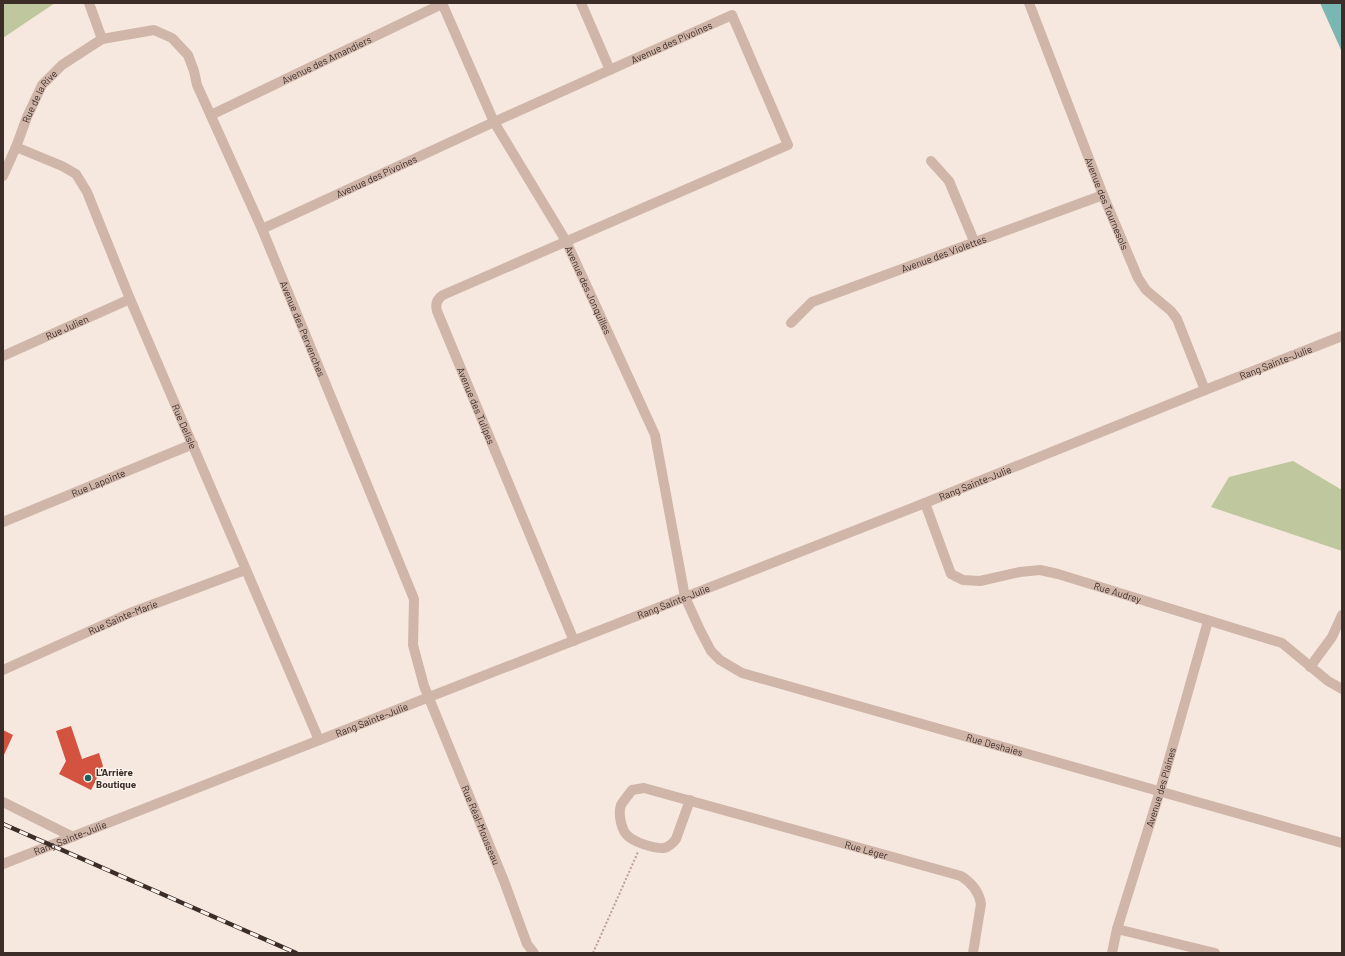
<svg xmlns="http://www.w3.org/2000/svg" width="1345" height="956" font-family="Barlow,sans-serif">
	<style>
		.green { fill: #bec79d }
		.water { fill: #7ab6b2 }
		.building { fill: #d35240 }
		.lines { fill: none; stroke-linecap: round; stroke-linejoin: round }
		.path { stroke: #bc9f93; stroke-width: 2; stroke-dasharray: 2 2; stroke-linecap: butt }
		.minor { stroke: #d0b6a9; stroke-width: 10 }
		.tertiary { stroke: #d0b6a9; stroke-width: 10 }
		.rail-casing { stroke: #3c2d29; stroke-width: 4.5 }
		.rail { stroke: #fcf3ec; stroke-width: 3; stroke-dasharray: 9; stroke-linecap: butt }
		.poi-dot { fill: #19635f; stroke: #fcf3ec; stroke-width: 1.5 }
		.labels { text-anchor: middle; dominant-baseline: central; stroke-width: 3; stroke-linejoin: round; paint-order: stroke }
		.street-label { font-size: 10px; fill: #3c2d29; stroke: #fcf3ec }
		.poi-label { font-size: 10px; font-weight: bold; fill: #3c2d29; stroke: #fcf3ec; text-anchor: start }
	</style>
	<rect width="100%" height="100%" fill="#f6e8df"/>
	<path class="green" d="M 3,3 L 55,3 L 3,38 Z
		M 1293,461 L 1342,490 L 1342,551 L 1211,507 L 1229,477 Z"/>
	<path class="water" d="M 1320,3 L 1342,3 L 1342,52 Z"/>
	<path class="building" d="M 71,726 L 82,759 L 99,753 L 103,766 L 91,790 L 59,774 L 66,761 L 56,731 Z
		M 3,730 L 13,735 L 3,757 Z"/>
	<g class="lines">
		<path class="path" d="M 593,953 L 638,852"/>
		<g class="minor">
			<path d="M 89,3 L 102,39"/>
			<path id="s1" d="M 442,3 L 494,122 L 566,241 L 655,435 L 685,597 L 700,630 L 711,651 L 720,660 L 742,673 L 1342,843"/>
			<path d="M 581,3 L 610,70"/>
			<path id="s2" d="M 1029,3 L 1103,195 L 1138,278 L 1146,290 L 1171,311 L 1177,319 L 1205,390"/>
			<path id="s3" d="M 211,115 L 442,4"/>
			<path id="s4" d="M 16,147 L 62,166 L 76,174 L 87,192 L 130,299 L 319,740"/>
			<path d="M 931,161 L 949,181 L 974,241"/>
			<path id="s5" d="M 3,176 L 16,147 L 27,117 L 42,85 L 62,65 L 102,39 L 154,30 L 172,38 L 188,55 L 194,71 L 197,85 L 262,229 L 414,599 L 413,645 L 424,686 L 504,881 L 527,944 L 534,953"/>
			<path id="s6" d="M 262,229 L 494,122 L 732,15 L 788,145 L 443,295 C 437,299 435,304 437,311 L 574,641"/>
			<path id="s7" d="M 791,323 L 812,302 L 1103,195"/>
			<path id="s8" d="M 3,356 L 130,299"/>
			<path id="s9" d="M 925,503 L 951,574 L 963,580 L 980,581 L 1020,572 L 1040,570 L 1058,574 L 1282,643 L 1328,681 L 1342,689"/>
			<path id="s10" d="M 3,522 L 193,444"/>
			<path d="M 1310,667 L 1332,637 L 1342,615"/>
			<path id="s11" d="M 3,670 L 130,613 L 245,570"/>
			<path id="s12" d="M 690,800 L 676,839 C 673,843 669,847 664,848 C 655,849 632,842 626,834 C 621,828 618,813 621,805 C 624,800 629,794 632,790 L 644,788 L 961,876 C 972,883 979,891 981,904 L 973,953"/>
			<path d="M 3,802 L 73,837"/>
			<path d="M 1117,929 L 1215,953"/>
			<path id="s13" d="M 1112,953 L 1117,929 L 1160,791 L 1208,621"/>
		</g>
		<path class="tertiary" id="s14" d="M 3,864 L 925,503 L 1205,390 L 1342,336"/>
		<defs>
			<path id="rail" d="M 3,824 L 296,953"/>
		</defs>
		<use href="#rail" class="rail-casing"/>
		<use href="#rail" class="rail"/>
	</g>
	<circle class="poi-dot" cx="88" cy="778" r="4"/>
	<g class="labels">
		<g class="street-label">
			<text stroke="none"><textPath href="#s6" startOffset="450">Avenue des Pivoines</textPath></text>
			<text stroke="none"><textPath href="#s3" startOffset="128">Avenue des Amandiers</textPath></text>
			<text stroke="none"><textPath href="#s5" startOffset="88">Rue de la Rive</textPath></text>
			<text stroke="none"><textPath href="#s6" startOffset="126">Avenue des Pivoines</textPath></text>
			<text stroke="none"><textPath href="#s2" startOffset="215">Avenue des Tournesols</textPath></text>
			<text stroke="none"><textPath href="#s7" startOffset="170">Avenue des Violettes</textPath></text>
			<text stroke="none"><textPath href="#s1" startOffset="323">Avenue des Jonquilles</textPath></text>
			<text stroke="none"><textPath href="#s8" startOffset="70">Rue Julien</textPath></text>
			<text stroke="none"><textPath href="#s5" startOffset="568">Avenue des Pervenches</textPath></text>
			<text stroke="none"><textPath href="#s14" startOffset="1368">Rang Sainte-Julie</textPath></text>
			<text stroke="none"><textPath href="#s6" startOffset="1155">Avenue des Tulipes</textPath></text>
			<text stroke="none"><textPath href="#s4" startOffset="341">Rue Delisle</textPath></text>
			<text stroke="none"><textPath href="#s10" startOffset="103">Rue Lapointe</textPath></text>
			<text stroke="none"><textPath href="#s14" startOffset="1044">Rang Sainte-Julie</textPath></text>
			<text stroke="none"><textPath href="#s9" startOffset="248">Rue Audrey</textPath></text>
			<text stroke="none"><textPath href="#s14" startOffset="720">Rang Sainte-Julie</textPath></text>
			<text stroke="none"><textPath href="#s11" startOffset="131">Rue Sainte-Marie</textPath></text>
			<text stroke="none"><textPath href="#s14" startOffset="396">Rang Sainte-Julie</textPath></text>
			<text stroke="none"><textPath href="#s1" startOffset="1008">Rue Deshaies</textPath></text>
			<text stroke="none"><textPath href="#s13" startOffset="173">Avenue des Plaines</textPath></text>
			<text stroke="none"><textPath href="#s5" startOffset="1099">Rue Réal-Mousseau</textPath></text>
			<text stroke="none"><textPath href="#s14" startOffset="72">Rang Sainte-Julie</textPath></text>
			<text stroke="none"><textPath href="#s12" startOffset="390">Rue Léger</textPath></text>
		</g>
		<g class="poi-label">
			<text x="96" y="772">L'Arrière<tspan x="96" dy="12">Boutique</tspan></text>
		</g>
	</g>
	<rect width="1345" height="956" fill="none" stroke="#3c2d29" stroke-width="8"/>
</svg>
